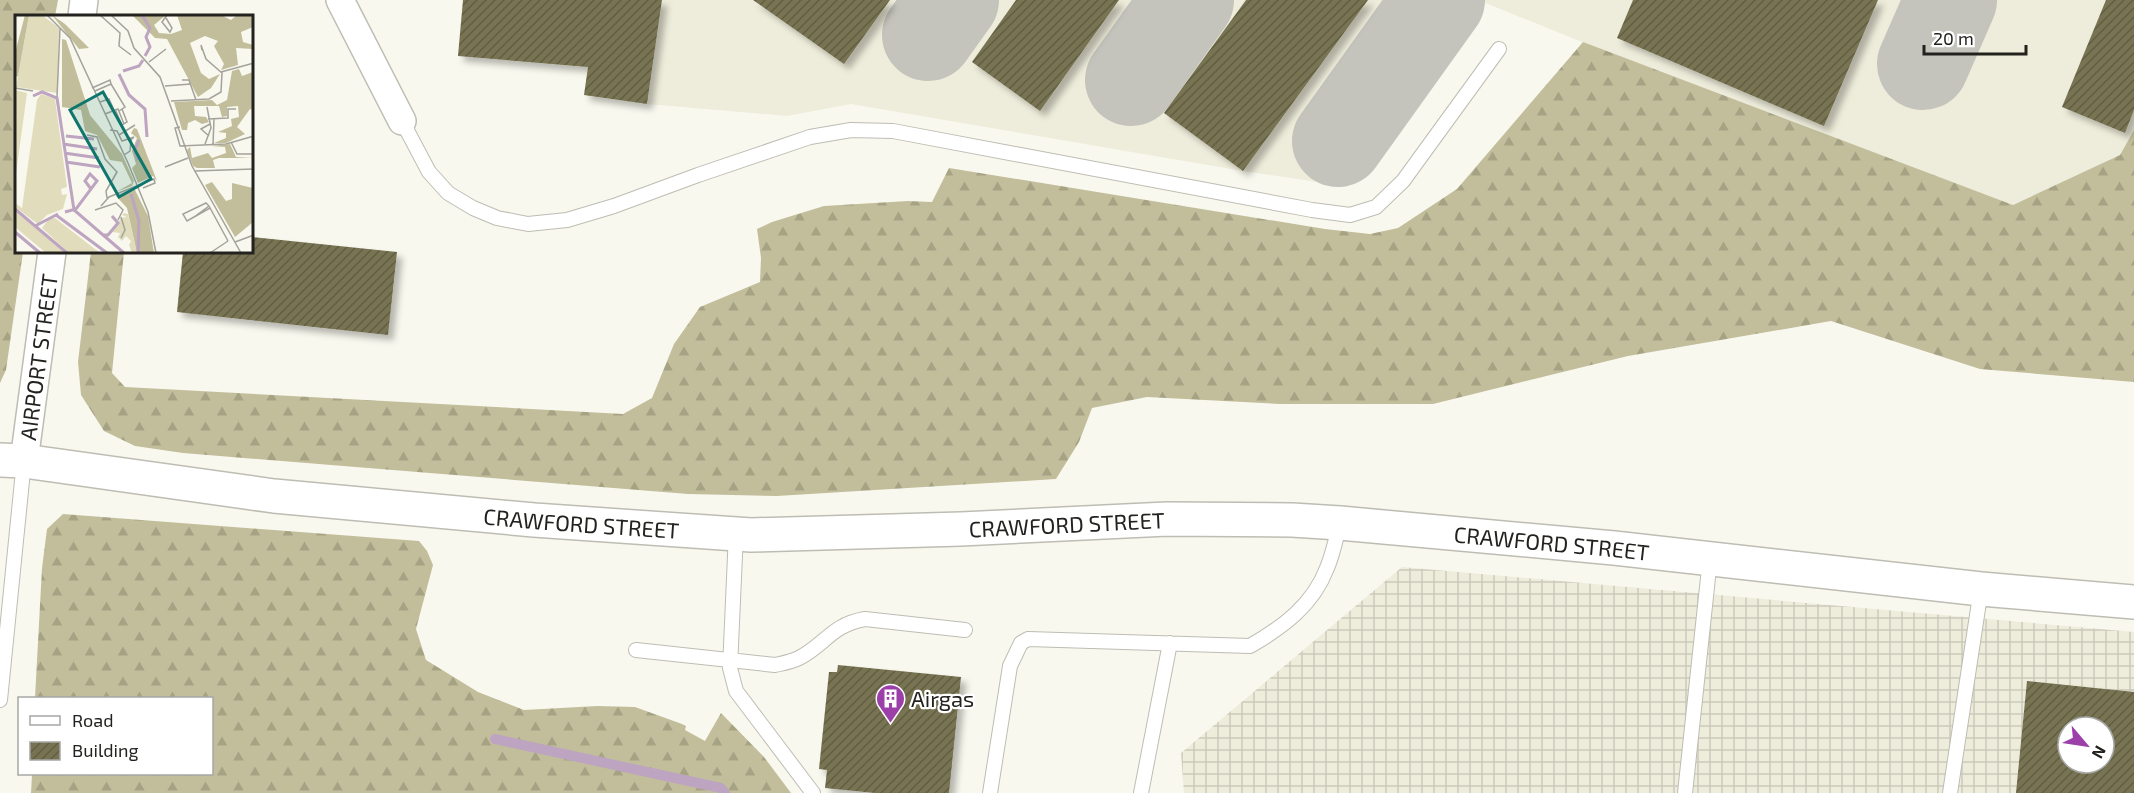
<svg xmlns="http://www.w3.org/2000/svg" width="2134" height="793" font-family="'Exo 2',sans-serif">
	<style>
		.built { fill: #eeecda }
		.industrial { fill: url(#industrial-grid); fill-rule: evenodd }
		.forest { fill: url(#forest-firs) }
		.lines { fill: none; stroke-linecap: round; stroke-linejoin: round }
		.stream { stroke: #bda4c0; stroke-width: 10 }
		.taxiway { stroke: #c4c4bc; stroke-width: 92 }
		.building { fill: url(#building-hatch); fill-rule: evenodd; filter: url(#shadow) }
		.service-casing { stroke: #bebdb3; stroke-width: 16 }
		.minor-casing { stroke: #bebdb3; stroke-width: 30 }
		.secondary-casing { stroke: #bebdb3; stroke-width: 36 }
		.service { stroke: #fff; stroke-width: 14 }
		.minor { stroke: #fff; stroke-width: 27 }
		.secondary { stroke: #fff; stroke-width: 33 }
		.labels { text-anchor: middle; dominant-baseline: central; stroke-width: 4.5; stroke-linejoin: round; paint-order: stroke }
		.street-label { font-size: 22px; fill: #23221f; stroke: #fff }
		.poi-label { font-size: 22px; fill: #23221f; stroke: #fff; text-anchor: start }
		.inset-river { fill: none; stroke: #bda4c0; stroke-width: 3 }
		.inset-road { fill: none; stroke: #a3a29b; stroke-width: 1.5 }
		.view { fill: #0f766e; fill-opacity: 0.15; stroke: #0f766e; stroke-width: 3 }
		.inset-edge { fill: none; stroke: #23221f; stroke-width: 3 }
	</style>
	<defs>
		<pattern id="industrial-grid" width="8" height="8" patternUnits="userSpaceOnUse" patternTransform="scale(1.5)"><rect width="8" height="8" fill="#eeecda"/><path d="M0 4h8M4 0v8" fill="none" stroke="#cccabb"/></pattern>
		<pattern id="forest-firs" width="22" height="20" patternUnits="userSpaceOnUse" patternTransform="scale(1.5)"><rect width="22" height="20" fill="#c2be9b"/><path d="M5 1l3.5 6h-7zM16 11l3.5 6h-7z" fill="#a6a385"/></pattern>
		<pattern id="building-hatch" width="6" height="6" patternUnits="userSpaceOnUse" patternTransform="scale(1.5)"><rect width="6" height="6" fill="#777352"/><path d="M-1 1l2-2M0 6l6-6M5 7l2-2" fill="none" stroke="#615e43"/></pattern>
		<filter id="shadow"><feDropShadow dx="5.5" dy="5.5" stdDeviation="3" flood-color="#0004"/></filter>
	</defs>
	<rect width="100%" height="100%" fill="#f9f8ee"/>
	<path class="built" d="M 662,0 L 2134,0 L 2134,130 L 2120,155 L 2013,205 L 1629,61 L 1478,0 L 1368,167 L 1349,179 L 1332,184 L 1243,171 L 851,104 L 787,116 L 647,104 Z"/>
	<path class="industrial" d="M 1402,567 L 2134,632 L 2134,793 L 1184,793 L 1181,753 ZM 2068,727 L 2104,727 L 2104,763 L 2068,763 Z"/>
	<path class="forest" d="M 0,0 L 58,0 L 55,16 L 16,16 L 16,252 L 23,252 L 6,370 L 0,383 Z
		M 1583,42 L 2013,205 L 2120,155 L 2134,130 L 2134,382 L 1980,369 L 1831,321 L 1628,356 L 1433,404 L 1280,404 L 1147,397 L 1092,408 L 1079,442 L 1056,479 L 777,496 L 688,494 L 183,453 L 135,446 L 104,431 L 81,395 L 78,362 L 91,252 L 124,252 L 112,373 L 125,387 L 623,414 L 652,398 L 674,344 L 700,307 L 760,282 L 761,258 L 757,229 L 772,222 L 824,206 L 908,201 L 932,202 L 949,168 L 1325,229 L 1370,234 L 1398,228 L 1457,189 Z
		M 63,514 L 419,541 L 427,551 L 433,565 L 416,629 L 426,660 L 478,692 L 524,710 L 597,706 L 635,707 L 682,724 L 686,726 L 685,730 L 705,741 L 721,713 L 764,757 L 791,793 L 31,793 L 32,774 L 212,774 L 212,698 L 35,698 L 42,568 L 47,529 Z"/>
	<g class="lines">
		<path class="stream" d="M 495,739 L 721,788 L 725,793"/>
		<path class="taxiway" d="M 928,35 L 953,0
			M 1923,64 L 1951,0
			M 1131,80 L 1188,0
			M 1338,141 L 1439,0"/>
	</g>
	<path class="building" d="M 463,0 L 662,0 L 647,104 L 584,95 L 588,67 L 458,56 Z
		M 753,0 L 890,0 L 844,64 Z
		M 1016,0 L 1119,0 L 1040,111 L 972,62 Z
		M 1246,0 L 1368,0 L 1243,171 L 1164,113 Z
		M 1633,0 L 1878,0 L 1824,126 L 1617,38 Z
		M 2106,0 L 2134,0 L 2134,110 L 2125,133 L 2062,107 Z
		M 252,237 L 397,252 L 388,335 L 177,312 L 183,252 L 252,252 Z
		M 838,665 L 961,677 L 949,793 L 875,793 L 825,788 L 827,770 L 819,769 L 829,672 L 837,672 Z
		M 2027,681 L 2134,692 L 2134,793 L 2016,793 ZM 2068,727 L 2104,727 L 2104,763 L 2068,763 Z"/>
	<g class="lines">
		<defs>
			<path id="service" d="M 402,121 L 429,172 L 448,193 L 473,208 L 497,218 L 528,224 L 567,220 L 614,206 L 698,175 L 810,137 L 851,130 L 893,131 L 1312,210 L 1350,215 L 1376,207 L 1403,181 L 1499,49
				M 736,533 L 730,668 L 736,691 L 813,793
				M 636,650 L 775,665 C 784,663 791,662 799,658 C 825,645 831,625 865,619 L 965,630
				M 0,700 L 24,461
				M 990,793 L 1010,666 L 1021,643 L 1028,639 L 1250,646 C 1283,627 1313,605 1327,568 C 1333,554 1336,538 1340,523
				M 1141,793 L 1170,643
				M 1685,793 L 1710,559
				M 1950,793 L 1981,589"/>
			<g id="minor">
				<path d="M 340,0 L 402,121"/>
				<path d="M 82,16 L 84,0"/>
				<path id="s1" d="M 24,461 L 52,252"/>
			</g>
			<g id="secondary">
				<path id="s2" d="M 0,460 L 24,461 L 274,496 L 534,520 L 751,535 L 961,529 L 1167,519 L 1292,520 L 1340,523 L 1614,548 L 1981,589 L 2134,602"/>
			</g>
		</defs>
		<use href="#service" class="service-casing"/>
		<use href="#minor" class="minor-casing"/>
		<use href="#secondary" class="secondary-casing"/>
		<use href="#service" class="service"/>
		<use href="#minor" class="minor"/>
		<use href="#secondary" class="secondary"/>
	</g>
	<defs>
		<symbol id="building-pin" viewBox="-11 -11 22 30"><path d="M0 17L-7.5 6A9.5 9.5 0 1 1 7.5 6Z" fill="#9c3fa9" stroke="#fff"/><path d="M-4-6H4V6H1V3H-1V6H-4ZM-2.5-4.3h1.7v1.8h-1.7ZM.8-4.3h1.7v1.8H.8ZM-2.5-1h1.7V.8h-1.7ZM.8-1h1.7V.8H.8Z" fill="#fff"/></symbol>
	</defs>
	<g fill-rule="evenodd">
		<use href="#building-pin" x="874" y="682" width="33" height="45"/>
	</g>
	<g class="labels">
		<g class="street-label">
			<text stroke="none"><textPath href="#s1" startOffset="105">AIRPORT STREET</textPath></text>
			<text stroke="none"><textPath href="#s2" startOffset="585">CRAWFORD STREET</textPath></text>
			<text stroke="none"><textPath href="#s2" startOffset="1071">CRAWFORD STREET</textPath></text>
			<text stroke="none"><textPath href="#s2" startOffset="1557">CRAWFORD STREET</textPath></text>
		</g>
		<g class="poi-label">
			<text x="911" y="698">Airgas</text>
		</g>
	</g>
	<g transform="translate(15 15)">
		<rect width="238" height="238" fill="#f9f8ee"/>
		<path d="M 14,0 L 27,0 L 44,13 L 42,78 L 1,72 ZM 0,75 L 12,78 L 0,166 ZM 26,79 L 40,84 L 52,172 L 46,174 L 47,180 L 52,179 L 48,194 L 32,200 L 23,209 L 0,192 L 0,188 L 7,193 L 22,85 ZM 0,196 L 38,228 L 50,238 L 31,238 L 0,212 ZM 109,198 L 113,199 L 122,238 L 117,238 L 114,230 L 116,226 L 111,221 L 107,226 L 103,222 L 105,218 L 97,217 L 106,203 L 112,202 L 107,200 ZM 40,203 L 85,238 L 54,238 L 27,213 L 34,204 Z" fill="#e1ddbc"/>
		<path d="M 10,0 L 14,0 L 3,61 L 0,62 L 0,38 ZM 37,0 L 50,9 L 74,33 L 64,34 ZM 117,0 L 151,0 L 139,10 L 144,18 L 156,19 L 167,15 L 162,0 L 206,0 L 216,5 L 222,0 L 238,0 L 238,12 L 226,17 L 228,27 L 238,30 L 238,34 L 221,33 L 223,50 L 206,55 L 209,49 L 199,31 L 203,26 L 190,21 L 175,28 L 186,58 L 194,64 L 205,59 L 196,73 L 183,82 L 152,24 L 140,23 ZM 47,24 L 51,25 L 75,100 L 107,139 L 119,166 L 117,171 L 101,177 L 117,168 L 107,147 L 95,145 L 82,120 L 70,116 L 66,95 L 47,92 ZM 224,54 L 227,61 L 238,57 L 238,95 L 235,94 L 222,112 L 230,119 L 211,128 L 199,128 L 211,123 L 211,118 L 203,117 L 217,111 L 216,104 L 224,102 L 223,91 L 212,92 L 212,101 L 207,102 L 204,91 L 179,91 L 180,101 L 191,102 L 194,107 L 187,109 L 180,105 L 173,108 L 172,115 L 167,115 L 159,87 L 197,85 L 202,90 L 212,85 L 217,56 ZM 119,113 L 122,114 L 142,166 L 138,161 L 123,168 L 117,153 L 121,149 L 117,136 L 122,123 L 116,118 ZM 215,129 L 221,142 L 238,143 L 204,143 L 198,145 L 200,153 L 182,153 L 178,151 L 172,135 L 175,132 L 177,143 L 193,138 L 197,143 L 211,138 L 210,132 L 196,131 ZM 197,167 L 211,186 L 217,184 L 217,168 L 238,173 L 238,207 L 220,222 L 190,170 ZM 119,173 L 133,201 L 139,238 L 122,238 L 112,193 L 101,181 Z" fill="#c2be9b"/>
		<path class="inset-river" d="M 127,0 L 135,13 L 131,22 L 135,32 L 130,41M 108,56 L 124,51 L 128,45M 104,59 L 114,80 L 130,94 L 132,122M 18,81 L 27,77 L 42,83 L 59,195 L 109,238M 51,121 L 79,124M 48,129 L 82,134M 49,138 L 84,143M 123,145 L 120,135 L 124,125M 51,147 L 85,152M 116,179 L 124,206 L 123,238M 0,194 L 52,238M 50,197 L 61,194 L 82,166 L 75,159 L 70,166 L 76,174M 41,200 L 92,238M 20,211 L 43,199M 0,217 L 25,238M 87,220 L 93,220 L 103,208 L 97,201"/>
		<path class="inset-road" d="M 32,0 L 55,23 L 113,148 L 133,197 L 141,238M 85,0 L 105,18 L 104,31 L 116,40M 96,0 L 113,16 L 119,33 L 145,62 L 177,151 L 226,238M 151,3 L 157,13 L 155,17 L 147,7 L 152,0M 134,47 L 151,34M 206,57 L 239,48M 167,65 L 174,65 L 181,85M 96,69 L 110,92 L 104,96M 150,71 L 176,69M 0,73 L 18,76M 77,73 L 95,65 L 96,69 L 80,76M 42,82 L 45,13M 156,86 L 194,84 L 206,77 L 207,58 L 191,44 L 186,30 L 187,35M 85,87 L 94,84 L 99,95M 100,94 L 107,110 L 112,107 L 107,94M 90,99 L 103,94 L 109,109M 193,104 L 213,103 L 213,94 L 221,94M 165,112 L 160,113 L 165,131 L 211,129 L 239,121M 95,115 L 102,116 L 107,126 L 119,122 L 116,125M 72,120 L 82,122 L 90,144 L 102,157 L 91,176 L 92,183M 104,120 L 120,110M 194,121 L 186,114 L 195,109M 216,127 L 222,139 L 239,139M 190,129 L 196,113 L 192,92M 198,129 L 199,104M 109,140 L 115,136 L 116,125M 150,152 L 173,143M 179,156 L 239,154M 86,191 L 94,182 L 139,164 L 140,168 L 128,173M 194,191 L 213,226M 194,191 L 179,202 L 195,193M 80,195 L 101,188 L 108,195 L 103,205M 179,202 L 172,206 L 168,199 L 191,188 L 194,191M 106,223 L 110,215 L 106,202M 220,227 L 239,220M 195,238 L 213,226"/>
		<path class="view" d="M 88,77 L 136,164 L 104,182 L 55,95 Z"/>
		<rect width="238" height="238" class="inset-edge"/>
	</g>
	<rect x="18" y="697" width="195" height="78" fill="#ffffff" stroke="#a7a7a5" stroke-width="1.5"/>
	<rect x="30" y="716" width="30" height="9" fill="#ffffff" stroke="#a7a7a5" stroke-width="1.5"/>
	<text x="72" y="727" font-size="18" fill="#23221f">Road</text>
	<rect x="30" y="742" width="30" height="18" fill="url(#building-hatch)" stroke="#a7a7a5" stroke-width="1.5"/>
	<text x="72" y="757" font-size="18" fill="#23221f">Building</text>
	<g transform="translate(2086 745) rotate(119)"><circle r="28" fill="#ffffff" stroke="#a7a7a5" stroke-width="1.5"/>
	<path d="M0-4.5L10 22L0 15L-10 22Z" fill="#9c3fa9"/>
	<text y="-9" font-size="16" font-weight="bold" text-anchor="middle" fill="#23221f">N</text>
	</g>
	<path d="M1924 45v9h102v-9" fill="none" stroke="#23221f" stroke-width="3"/>
	<text x="1933" y="45" font-size="18" fill="#23221f" stroke="#ffffff" stroke-width="4.5" paint-order="stroke">20 m</text>
</svg>
